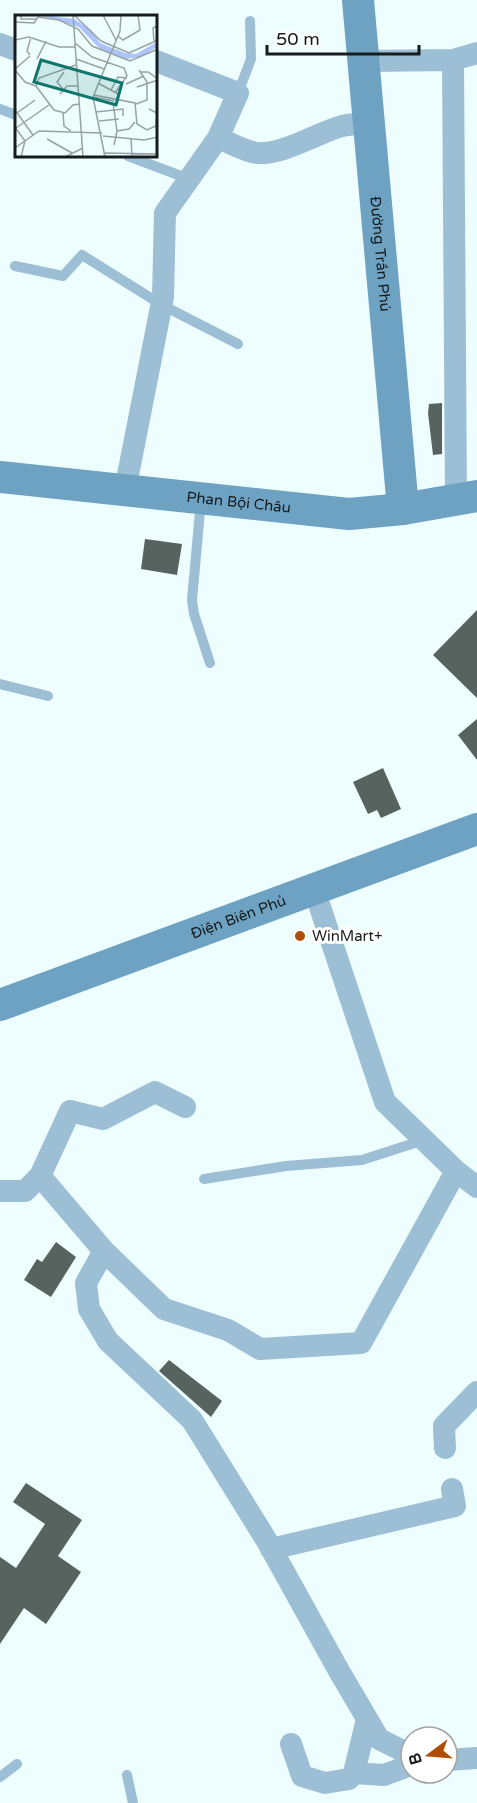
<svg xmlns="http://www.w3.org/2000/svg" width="477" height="1803" font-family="'Varela Round',sans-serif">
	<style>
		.building { fill: #57635f }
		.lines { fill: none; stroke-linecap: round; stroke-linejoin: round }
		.lane { stroke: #9dbfd6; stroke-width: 10 }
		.street { stroke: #9dbfd6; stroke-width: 22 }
		.secondary { stroke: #6ea2c3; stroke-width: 32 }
		.poi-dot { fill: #ae4e04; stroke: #fff; stroke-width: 2 }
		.labels { text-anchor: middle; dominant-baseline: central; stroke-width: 6; stroke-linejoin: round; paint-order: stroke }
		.street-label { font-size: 15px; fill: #161b1c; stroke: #fff }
		.poi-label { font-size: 15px; fill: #161b1c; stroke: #fff; text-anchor: start }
		.inset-road { fill: none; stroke: #98a3a4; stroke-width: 1.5 }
		.view { fill: #0f766e; fill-opacity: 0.15; stroke: #0f766e; stroke-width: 3 }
		.inset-edge { fill: none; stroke: #161b1c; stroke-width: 3 }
	</style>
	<rect width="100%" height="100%" fill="#eefdfe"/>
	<path class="building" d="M 442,403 L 442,454 L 433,455 L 428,413 L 429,404 Z
		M 145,539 L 182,544 L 177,575 L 141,569 Z
		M 477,610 L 477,698 L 433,655 Z
		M 477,719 L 477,760 L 458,735 Z
		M 383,768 L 401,809 L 381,818 L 377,810 L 368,814 L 353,782 Z
		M 56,1242 L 76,1257 L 51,1297 L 24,1280 L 37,1259 L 42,1262 Z
		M 169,1360 L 222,1401 L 211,1417 L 159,1371 Z
		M 26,1483 L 82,1520 L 58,1556 L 81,1572 L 46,1624 L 24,1608 L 0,1644 L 0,1557 L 16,1568 L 45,1524 L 13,1502 Z"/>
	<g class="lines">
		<path class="lane" d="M 238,93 L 251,59 L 250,21
			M 0,109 L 16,115
			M 128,156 L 189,179
			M 15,266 L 63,276 L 82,255 L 162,305 L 238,344
			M 201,500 L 192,600 L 194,614 L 210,663
			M 0,684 L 48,696
			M 204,1179 L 286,1166 L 362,1160 L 424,1140
			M 127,1775 L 133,1803
			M 0,1777 L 17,1764"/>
		<path class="street" d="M 0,44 L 16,50
			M 453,60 L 477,53
			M 364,61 L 453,60 L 456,500
			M 218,138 C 231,143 244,151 257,153 C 283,155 317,133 342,126 C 350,124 360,124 370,123
			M 125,490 L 163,297 L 165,213 L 218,138 L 238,93 L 156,61
			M 314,889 L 385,1102 L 456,1171 L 477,1187
			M 40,1176 L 70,1111 L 103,1119 L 155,1092 L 185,1107
			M 0,1191 L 25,1191 L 40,1176 L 104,1251 L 86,1283 L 89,1309 L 108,1341 L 192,1420 L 267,1541 L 339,1671 L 379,1739 L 411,1755
			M 104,1251 L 164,1309 L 228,1330 L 260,1349 L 361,1343 L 456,1171
			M 445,1448 L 444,1426 L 477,1392
			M 271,1549 L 455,1506 L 452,1489
			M 291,1744 L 302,1776 L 325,1783 L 349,1779 L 354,1773 L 367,1719
			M 447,1760 L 477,1758
			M 354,1773 L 384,1775 L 411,1765"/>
		<g class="secondary">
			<path id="s1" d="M 358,0 L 403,509"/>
			<path id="s2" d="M 0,477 L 349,514 L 403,509 L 477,496"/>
			<path id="s3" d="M 0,1005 L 477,829"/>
		</g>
	</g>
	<circle class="poi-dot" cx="300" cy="936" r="6"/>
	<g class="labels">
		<g class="street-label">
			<text stroke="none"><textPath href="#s1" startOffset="255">Đường Trần Phú</textPath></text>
			<text stroke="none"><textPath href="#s2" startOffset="240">Phan Bội Châu</textPath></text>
			<text stroke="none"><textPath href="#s3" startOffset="254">Điện Biên Phủ</textPath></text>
		</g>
		<g class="poi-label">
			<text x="312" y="936">WinMart+</text>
		</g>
	</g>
	<g transform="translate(15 15)">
		<rect width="142" height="142" fill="#eefdfe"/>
		<path d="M 25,0 L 59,4 L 76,15 L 85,28 L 110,38 L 121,39 L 142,27 L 142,32 L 125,42 L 111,44 L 84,33 L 64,12 Z" fill="#acc3fe"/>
		<path class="inset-road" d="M 58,0 L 68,142M 59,0 L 86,26 L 114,38 L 143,25M 88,0 L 101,25M 6,1 L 6,4 L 22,4M 0,7 L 19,8 L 23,2 L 44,5 L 63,14 L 77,31 L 115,46 L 143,34M 103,21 L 108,25 L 125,15 L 123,0M 0,25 L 14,22 L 44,32 L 60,32M 139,27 L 138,13 L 142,11M 60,28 L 77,42 L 109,53 L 112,61 L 100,78M 15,40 L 12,36 L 16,22M 22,44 L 31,26M 61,44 L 89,54M 0,54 L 15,41M 0,55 L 10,67 L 21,71 L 24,63 L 61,50M 126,57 L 133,57 L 143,64M 83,68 L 103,79M 111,69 L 129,61M 21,71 L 39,95 L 50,98 L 58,90 L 64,89M 122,72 L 143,65M 48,74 L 42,67 L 49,57M 96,75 L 103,62 L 112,63M 45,79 L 52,71 L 63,71M 79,80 L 120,88 L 122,109 L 132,115 L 143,110M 78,82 L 99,86M 98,88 L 102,116M 121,89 L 132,85 L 132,67 L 124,55M 134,94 L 142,98 L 141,111M 0,95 L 18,120M 81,97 L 108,94 L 108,101M 2,98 L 20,85M 48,98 L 49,111 L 56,116M 84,106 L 104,104M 0,112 L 10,126 L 6,142M 1,113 L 34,90M 88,121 L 129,125 L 143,122M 116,123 L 117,142M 32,124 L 57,138M 99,130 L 102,116 L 114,114 L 120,107M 0,133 L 24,116 L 87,118M 90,138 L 143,139M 50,142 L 68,133M 90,142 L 78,82 L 105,16 L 106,0"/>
		<path class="view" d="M 26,45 L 107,68 L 101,90 L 19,67 Z"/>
		<rect width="142" height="142" class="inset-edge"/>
	</g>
	<g transform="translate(429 1755) rotate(254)"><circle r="28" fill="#ffffff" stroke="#a2a4a4" stroke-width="1.5"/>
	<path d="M0-4.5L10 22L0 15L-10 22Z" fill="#ae4e04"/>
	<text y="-9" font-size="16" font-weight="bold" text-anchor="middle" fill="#161b1c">B</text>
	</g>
	<path d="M267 45v9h152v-9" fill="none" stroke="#161b1c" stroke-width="3"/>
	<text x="276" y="45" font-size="18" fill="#161b1c" stroke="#ffffff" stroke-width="4.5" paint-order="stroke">50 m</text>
</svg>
